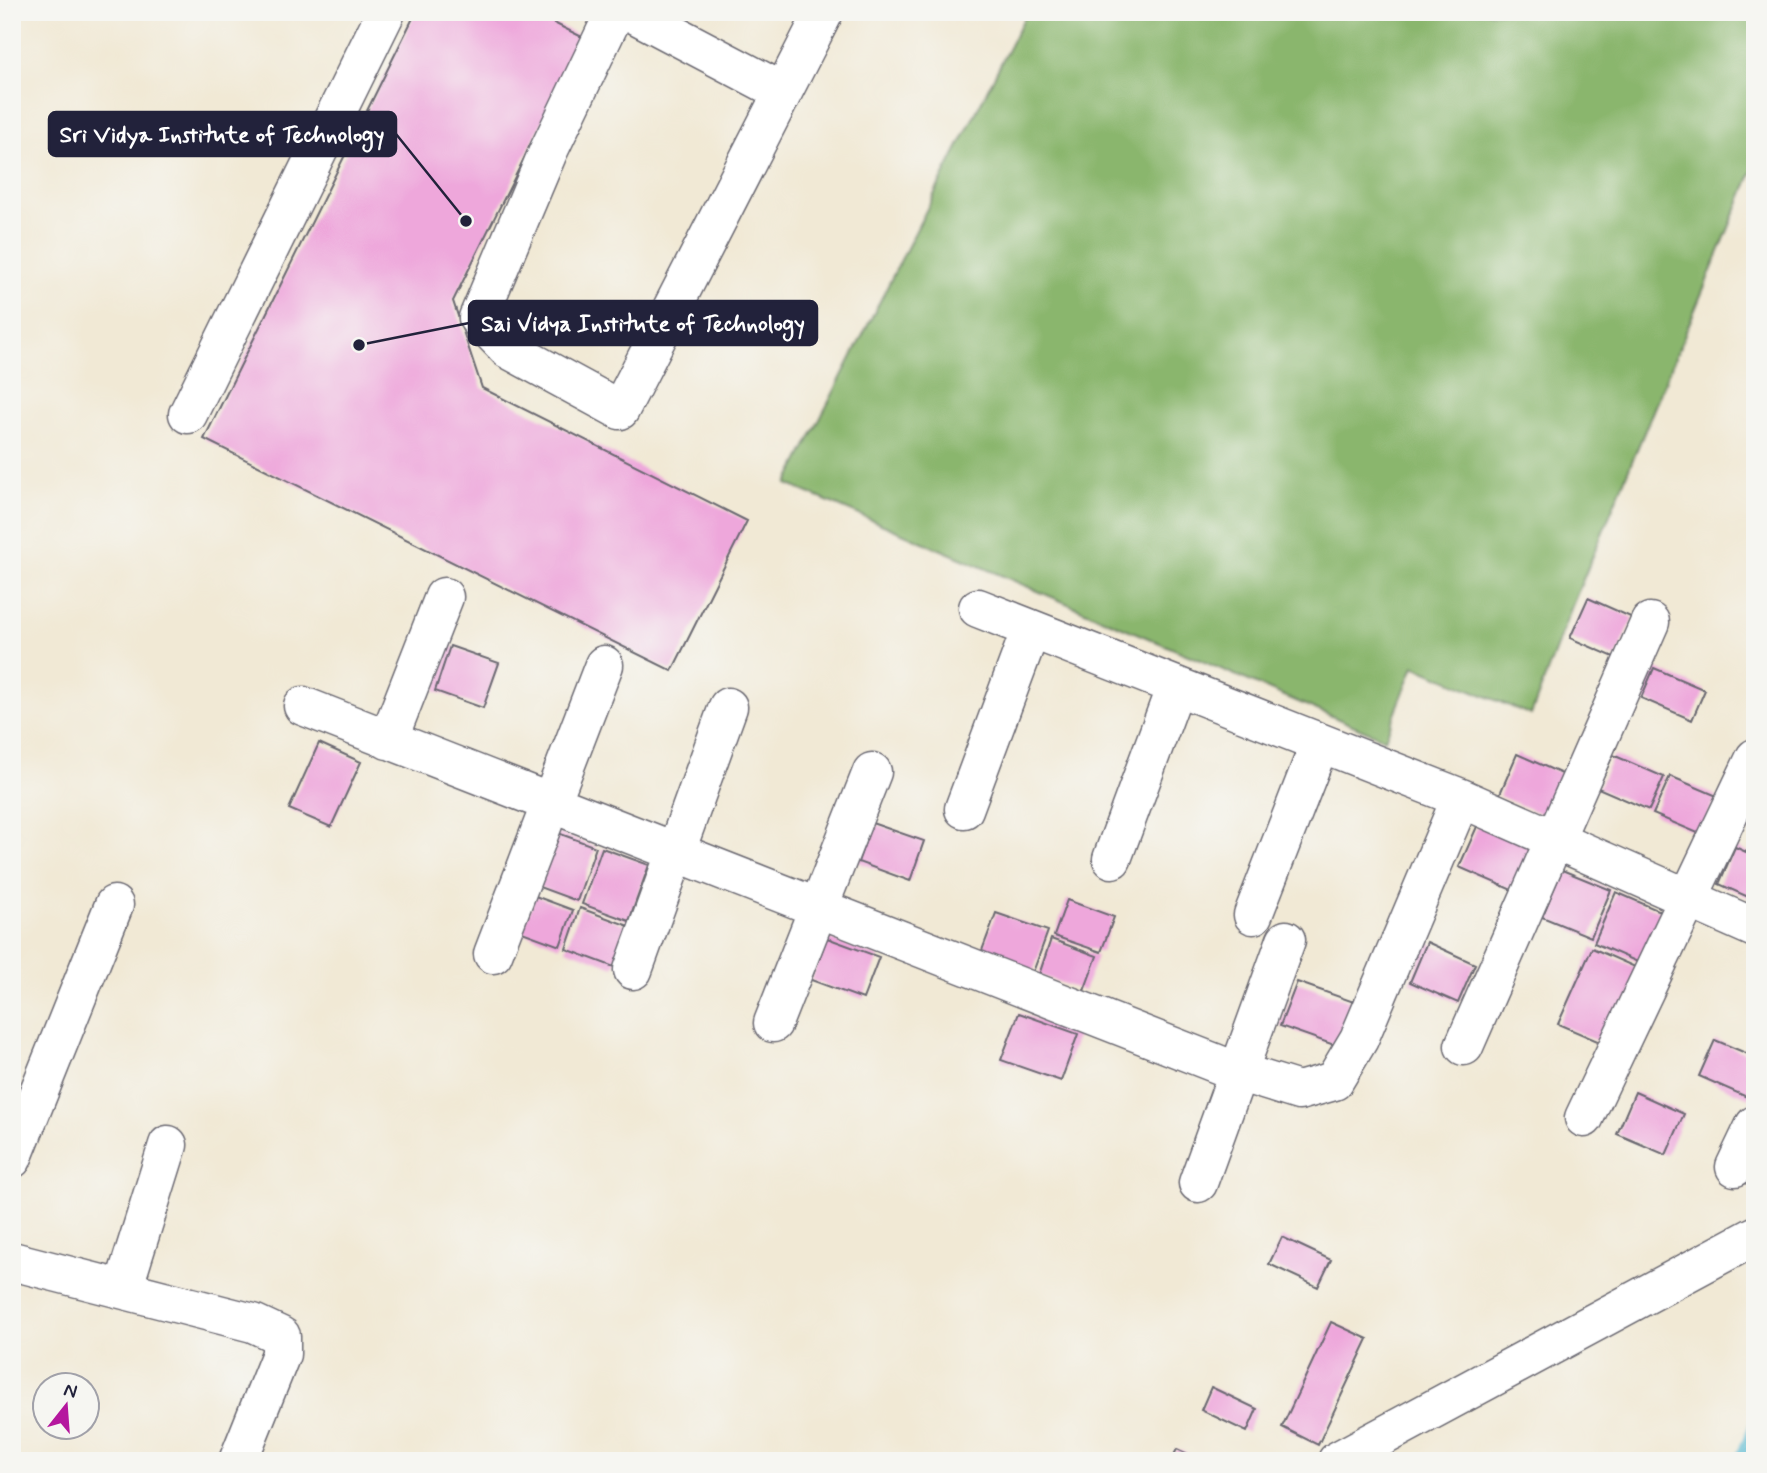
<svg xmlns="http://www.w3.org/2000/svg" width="1767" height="1473" font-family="Mynerve,sans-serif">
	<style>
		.forest { fill: #8ab66d; stroke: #566c54; stroke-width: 2 }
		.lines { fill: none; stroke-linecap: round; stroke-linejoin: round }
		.stream { stroke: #50b6cf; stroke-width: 10 }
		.building { fill: #eea7db }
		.minor-casing { stroke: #6a6871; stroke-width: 41 }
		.major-casing { stroke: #6a6871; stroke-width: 41 }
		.minor { stroke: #fff; stroke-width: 38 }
		.major { stroke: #fff; stroke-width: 38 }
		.leader { fill: none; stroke: #22223b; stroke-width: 2.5 }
		.callout-dot { fill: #22223b; stroke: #f6f6f2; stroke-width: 2.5 }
		.callout { fill: #22223b; stroke: #22223b; stroke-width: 2.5 }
		.callout-label { font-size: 23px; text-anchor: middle; font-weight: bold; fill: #fff }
	</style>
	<rect width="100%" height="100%" fill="#f6f6f2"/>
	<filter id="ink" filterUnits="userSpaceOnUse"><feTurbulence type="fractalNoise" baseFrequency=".0143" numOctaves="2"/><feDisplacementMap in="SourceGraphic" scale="14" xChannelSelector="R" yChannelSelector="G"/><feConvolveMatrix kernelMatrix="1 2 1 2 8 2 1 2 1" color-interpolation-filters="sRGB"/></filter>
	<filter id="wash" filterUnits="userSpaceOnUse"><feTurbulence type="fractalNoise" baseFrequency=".00686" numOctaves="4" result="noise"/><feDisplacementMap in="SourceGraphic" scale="28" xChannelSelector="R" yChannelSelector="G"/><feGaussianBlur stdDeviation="1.57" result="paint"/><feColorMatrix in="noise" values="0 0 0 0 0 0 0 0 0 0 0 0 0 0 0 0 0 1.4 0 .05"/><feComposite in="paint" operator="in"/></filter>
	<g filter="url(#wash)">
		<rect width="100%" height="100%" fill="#f1e9d5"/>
		<path class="forest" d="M 1027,12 L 1755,12 L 1755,165 L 1572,606 L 1531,715 L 1414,666 L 1385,739 L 787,484 Z"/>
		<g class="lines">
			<path class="stream" d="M 1739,1461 L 1755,1422"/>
		</g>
		<g id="blocks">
			<path class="building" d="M 416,12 L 532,12 L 584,38 L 453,301 L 482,388 L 747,521 L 672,671 L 204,439 Z
				M 1588,598 L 1633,618 L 1616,658 L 1570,638 Z
				M 450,646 L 499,663 L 483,708 L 435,691 Z
				M 1654,668 L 1705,690 L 1692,720 L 1641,698 Z
				M 319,743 L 361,762 L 331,827 L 289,809 Z
				M 1517,754 L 1569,777 L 1551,818 L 1499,796 Z
				M 1613,755 L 1664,777 L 1649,810 L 1598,788 Z
				M 1670,776 L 1717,796 L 1700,834 L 1653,814 Z
				M 1479,822 L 1534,846 L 1514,891 L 1459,867 Z
				M 872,823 L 924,841 L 910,881 L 858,862 Z
				M 558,833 L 596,847 L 577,901 L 539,887 Z
				M 1735,847 L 1755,856 L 1755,900 L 1719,884 Z
				M 602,848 L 649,865 L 629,921 L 582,904 Z
				M 1562,870 L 1611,890 L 1591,937 L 1542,917 Z
				M 1616,892 L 1662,912 L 1640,963 L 1594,943 Z
				M 535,896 L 573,910 L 560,946 L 522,932 Z
				M 1067,900 L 1114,917 L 1101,952 L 1054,936 Z
				M 580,908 L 629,926 L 614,967 L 566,949 Z
				M 996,913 L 1048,931 L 1032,975 L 980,956 Z
				M 827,938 L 879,957 L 863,999 L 811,980 Z
				M 1051,939 L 1097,956 L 1084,991 L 1039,975 Z
				M 1427,942 L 1475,964 L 1458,1003 L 1410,982 Z
				M 1592,948 L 1642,970 L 1609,1046 L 1558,1024 Z
				M 1297,982 L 1354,1002 L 1337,1046 L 1280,1026 Z
				M 1019,1013 L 1078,1034 L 1061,1081 L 1001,1060 Z
				M 1715,1040 L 1755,1057 L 1755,1085 L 1749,1098 L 1699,1076 Z
				M 1635,1092 L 1684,1114 L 1666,1155 L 1617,1134 Z
				M 1282,1237 L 1331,1260 L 1318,1287 L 1269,1264 Z
				M 1331,1322 L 1368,1339 L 1318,1445 L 1282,1427 Z
				M 1211,1387 L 1257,1409 L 1247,1432 L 1201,1410 Z
				M 1177,1449 L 1203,1461 L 1171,1461 Z"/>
		</g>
	</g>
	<g filter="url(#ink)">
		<use href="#blocks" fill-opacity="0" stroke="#6a6871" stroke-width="2"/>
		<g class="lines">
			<defs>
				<path id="minor" d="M 615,12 L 548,152 L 478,318 L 508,349 L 620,410 L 824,12
					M 631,12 L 783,92
					M 188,414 L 386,12
					M 978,608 L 1461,798
					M 303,706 L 1238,1072 L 1299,1091 L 1334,1081 L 1359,1039 L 1461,798 L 1755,928
					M 388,740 L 444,597
					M 964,809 L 1031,629
					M 1112,859 L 1176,686
					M 1253,915 L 1320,743
					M 493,954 L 604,665
					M 633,970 L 728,707
					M 773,1023 L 872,772
					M 1464,1046 L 1650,622
					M 1584,1118 L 1755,758
					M 12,1159 L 114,905
					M 1735,1167 L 1755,1125
					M 1198,1183 L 1286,940
					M 12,1261 L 253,1323 L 281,1336 L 281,1354 L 238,1461
					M 123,1289 L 168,1145"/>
				<path id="major" d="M 1337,1461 L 1755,1236"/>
			</defs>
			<use href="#minor" class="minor-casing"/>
			<use href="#major" class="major-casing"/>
			<use href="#minor" class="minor"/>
			<use href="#major" class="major"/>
		</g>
	</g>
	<path class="leader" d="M466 221L396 134M359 345L469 323"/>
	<g class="callout-dot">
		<circle cx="466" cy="221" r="7"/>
		<circle cx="359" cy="345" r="7"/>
	</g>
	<g class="callout">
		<rect x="49" y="112" width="347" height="44" rx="7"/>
		<rect x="469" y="301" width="348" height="44" rx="7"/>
	</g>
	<g class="callout-label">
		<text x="222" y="142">Sri Vidya Institute of Technology</text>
		<text x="643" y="331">Sai Vidya Institute of Technology</text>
	</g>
	<rect width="1767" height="1473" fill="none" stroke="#f6f6f2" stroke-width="42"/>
	<g transform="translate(66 1406) rotate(17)"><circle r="33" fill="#f6f6f2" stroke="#a1a1a9" stroke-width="2"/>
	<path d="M0-5L12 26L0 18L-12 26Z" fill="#b5179e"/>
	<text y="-10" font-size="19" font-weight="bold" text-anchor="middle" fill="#22223b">N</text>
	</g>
</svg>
